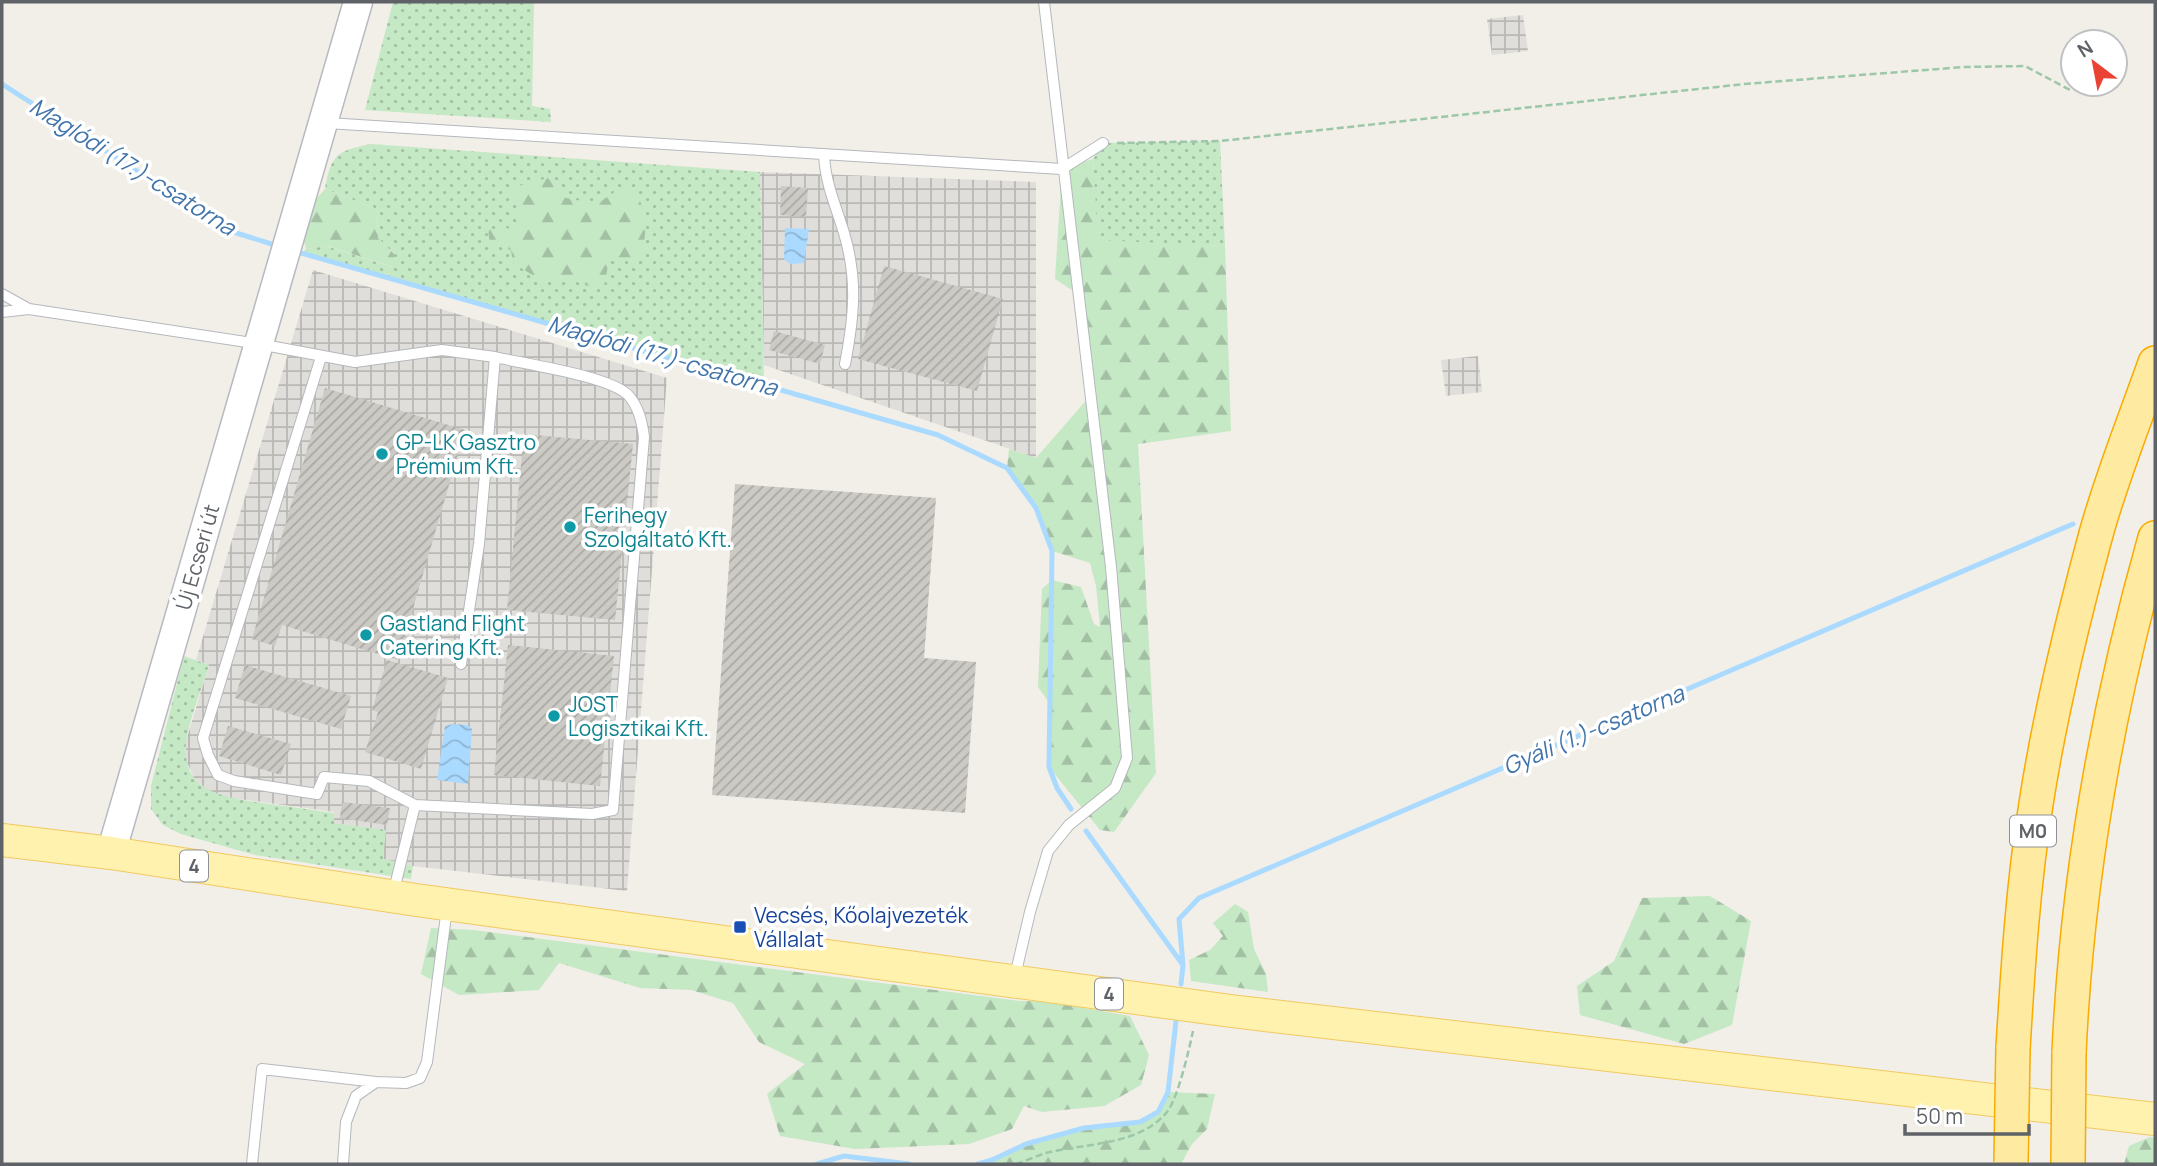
<svg xmlns="http://www.w3.org/2000/svg" width="2157" height="1166" font-family="Manrope,sans-serif">
	<style>
		.industrial { fill: url(#industrial-grid) }
		.grass { fill: url(#grass-dots) }
		.forest { fill: url(#forest-firs) }
		.water { fill: url(#water-waves) }
		.lines { fill: none; stroke-linecap: round; stroke-linejoin: round }
		.stream { stroke: #aadaff; stroke-width: 5 }
		.building { fill: url(#building-hatch) }
		.service-casing { stroke: #b5b8bc; stroke-width: 12 }
		.secondary-casing { stroke: #b6babf; stroke-width: 31 }
		.primary-casing { stroke: #f2c960; stroke-width: 34 }
		.trunk-casing { stroke: #f9ab00; stroke-width: 36 }
		.path { stroke: #9cc7a9; stroke-width: 2.5; stroke-dasharray: 7 3.5; stroke-linecap: butt }
		.service { stroke: #fff; stroke-width: 10 }
		.secondary { stroke: #fff; stroke-width: 28 }
		.primary { stroke: #fff2af; stroke-width: 32 }
		.trunk { stroke: #feeaa1; stroke-width: 33 }
		.trunk-bridge-casing { stroke: #f9ab00; stroke-width: 36; stroke-linecap: butt }
		.trunk-bridge { stroke: #feeaa1; stroke-width: 33 }
		.culture-dot { fill: #0f9aa8; stroke: #fff; stroke-width: 2.5 }
		.transit-dot { fill: #1a4fb4; stroke: #fff; stroke-width: 2.5 }
		.labels { text-anchor: middle; dominant-baseline: central; stroke-width: 7; stroke-linejoin: round; paint-order: stroke }
		.shield { fill: #fff; stroke: #8f9295; stroke-width: 2 }
		.shield-label { font-size: 19px; font-weight: bold; fill: #5f6368 }
		.culture-label { font-size: 21px; fill: #0d838f; stroke: #fff; text-anchor: start }
		.street-label { font-size: 21px; fill: #5f6368; stroke: #fff }
		.transit-label { font-size: 21px; fill: #164399; stroke: #fff; text-anchor: start }
		.water-label { font-size: 23px; font-style: italic; fill: #4174aa; stroke: #fff }
	</style>
	<defs>
		<pattern id="industrial-grid" width="8" height="8" patternUnits="userSpaceOnUse" patternTransform="scale(1.75)"><rect width="8" height="8" fill="#e0deda"/><path d="M0 4h8M4 0v8" fill="none" stroke="#b9b8b5"/></pattern>
		<pattern id="grass-dots" width="8" height="8" patternUnits="userSpaceOnUse" patternTransform="scale(1.75)"><rect width="8" height="8" fill="#c5e8c5"/><path d="M2 2h.1M6 6h.1" fill="none" stroke="#a3c0a4" stroke-width="1.8" stroke-linecap="round"/></pattern>
		<pattern id="forest-firs" width="22" height="20" patternUnits="userSpaceOnUse" patternTransform="scale(1.75)"><rect width="22" height="20" fill="#c5e8c5"/><path d="M5 1l3.5 6h-7zM16 11l3.5 6h-7z" fill="#a3c0a4"/></pattern>
		<pattern id="water-waves" width="16" height="10" patternUnits="userSpaceOnUse" patternTransform="scale(1.75)"><rect width="16" height="10" fill="#aadaff"/><path d="M0 5q4-4 8 0t8 0" fill="none" stroke="#8eb4d2"/></pattern>
		<pattern id="building-hatch" width="6" height="6" patternUnits="userSpaceOnUse" patternTransform="scale(1.75)"><rect width="6" height="6" fill="#cccac5"/><path d="M-1 1l2-2M0 6l6-6M5 7l2-2" fill="none" stroke="#a9a8a4"/></pattern>
	</defs>
	<rect width="100%" height="100%" fill="#f1efe8"/>
	<path class="industrial" d="M 1523,15 L 1528,51 L 1492,55 L 1487,19 Z
		M 760,172 L 1036,182 L 1036,458 L 764,365 Z
		M 313,270 L 667,378 L 627,891 L 413,866 L 383,859 L 385,830 L 333,823 L 334,812 L 224,797 L 206,789 L 194,778 L 186,760 L 186,741 L 209,665 L 196,660 Z
		M 1478,356 L 1482,392 L 1446,396 L 1441,360 Z"/>
	<path class="grass" d="M 393,2 L 534,2 L 532,106 L 550,109 L 551,122 L 365,110 Z
		M 1220,141 L 1225,246 L 1097,241 L 1093,159 L 1103,143 Z
		M 371,144 L 760,172 L 764,385 L 303,253 L 306,249 L 326,246 L 392,267 L 395,255 L 378,238 L 377,209 L 325,189 C 331,154 337,151 371,144 Z
		M 184,656 L 209,665 C 202,689 189,719 186,743 C 181,796 231,798 270,804 C 291,807 313,810 334,813 L 334,823 L 386,830 L 383,859 L 413,866 L 411,879 L 255,855 L 181,834 L 163,825 L 151,809 L 151,786 Z"/>
	<path class="forest" d="M 1093,159 L 1098,240 L 1225,246 L 1231,431 L 1138,444 L 1156,773 L 1114,832 L 1100,830 L 1049,767 L 1050,704 L 1038,687 L 1042,589 L 1052,580 L 1081,587 L 1094,624 L 1100,627 L 1096,586 L 1090,563 L 1052,551 L 1036,508 L 1007,468 L 1009,449 L 1036,458 L 1090,396 L 1078,294 L 1055,279 L 1062,169 Z
		M 548,178 L 566,198 L 597,204 L 622,187 L 638,196 L 647,219 L 642,258 L 609,258 L 605,283 L 596,289 L 572,280 L 539,279 L 513,263 L 511,250 L 490,244 L 488,229 L 515,228 L 520,208 L 510,198 L 515,187 Z
		M 325,189 L 377,209 L 378,238 L 395,255 L 393,267 L 327,246 L 306,249 L 301,230 L 311,205 Z
		M 1710,896 L 1751,921 L 1732,1025 L 1684,1044 L 1580,1015 L 1577,986 L 1614,961 L 1642,898 Z
		M 1235,904 L 1248,912 L 1254,949 L 1266,974 L 1268,992 L 1191,981 L 1189,960 L 1210,950 L 1223,936 L 1213,923 Z
		M 431,928 L 473,930 L 1019,1001 L 1045,1001 L 1130,1016 L 1149,1055 L 1141,1085 L 1104,1106 L 1042,1112 L 1024,1106 L 1012,1129 L 969,1144 L 855,1149 L 780,1136 L 767,1094 L 805,1064 L 759,1042 L 733,1003 L 691,990 L 640,988 L 559,963 L 539,990 L 459,995 L 421,974 Z
		M 1168,1092 L 1215,1094 L 1207,1129 L 1192,1144 L 1181,1164 L 978,1164 L 992,1160 L 1026,1144 L 1084,1128 L 1140,1122 L 1158,1112 Z
		M 2150,1137 L 2155,1138 L 2155,1164 L 2124,1164 L 2129,1146 Z"/>
	<path class="water" d="M 785,228 L 809,229 L 804,263 L 790,264 L 784,259 Z
		M 453,724 L 467,725 L 472,729 L 468,784 L 437,780 L 445,726 Z"/>
	<g class="lines">
		<path class="stream" d="M 2,84 L 230,231 L 278,246
			M 294,251 L 938,435 L 1007,468 L 1036,508 L 1052,551 L 1049,767 L 1057,788 L 1071,809
			M 1086,831 L 1183,965
			M 1181,984 L 1183,965 L 1179,919 L 1199,898 L 2073,524
			M 817,1164 L 844,1156 L 909,1164
			M 978,1164 L 992,1160 L 1026,1144 L 1084,1128 L 1140,1122 L 1158,1112 L 1168,1092 L 1176,1021"/>
	</g>
	<path class="building" d="M 781,186 L 808,188 L 806,217 L 780,215 Z
		M 884,266 L 1003,299 L 977,391 L 858,359 Z
		M 774,331 L 825,345 L 820,364 L 769,350 Z
		M 325,388 L 465,430 L 398,660 L 282,625 L 275,646 L 252,639 Z
		M 524,434 L 633,444 L 615,620 L 507,610 Z
		M 735,484 L 936,498 L 924,658 L 976,662 L 965,813 L 712,795 Z
		M 508,645 L 614,656 L 600,786 L 494,775 Z
		M 387,660 L 448,678 L 421,769 L 365,752 L 378,712 L 372,710 Z
		M 245,665 L 351,696 L 341,729 L 235,698 Z
		M 228,726 L 291,744 L 281,775 L 219,756 Z
		M 342,802 L 390,808 L 387,825 L 340,818 Z"/>
	<g class="lines">
		<defs>
			<path id="service" d="M 327,123 L 1062,169 L 1103,143
				M 824,154 C 825,183 836,206 844,233 C 858,280 854,317 845,364
				M 2,294 L 29,309
				M 2,312 L 29,309 L 259,344 L 355,362 L 442,350 L 495,357 L 479,544 L 461,664
				M 321,357 L 203,738 L 208,755 L 218,775 L 234,781 L 317,794 L 324,777 L 369,781 L 415,805
				M 393,894 L 415,805 L 592,814 L 613,810 L 644,437 C 642,422 639,408 629,396 C 611,376 524,364 495,357
				M 1015,976 L 1030,912 L 1048,851 L 1069,825 L 1115,788 L 1127,758 L 1111,567 L 1044,2
				M 252,1164 L 262,1069 L 376,1082
				M 343,1164 L 346,1122 L 356,1096 L 376,1082 L 406,1083 L 420,1078 L 427,1062 L 447,908"/>
			<path id="secondary" d="M 111,853 L 358,2"/>
			<path id="primary" d="M 2,840 L 111,853 L 416,900 L 1231,1011 L 2155,1119"/>
			<path id="trunk" d="M 2013,1048 C 2018,967 2023,885 2036,804 C 2050,713 2072,623 2096,534 C 2112,476 2135,420 2155,363
				M 2069,1053 C 2077,876 2107,708 2155,538"/>
		</defs>
		<use href="#service" class="service-casing"/>
		<use href="#secondary" class="secondary-casing"/>
		<use href="#primary" class="primary-casing"/>
		<use href="#trunk" class="trunk-casing"/>
		<path class="path" d="M 1117,143 L 1220,141 L 1744,84 L 1964,67 L 2025,66 L 2070,90
			M 1016,1164 C 1026,1161 1036,1156 1046,1153 C 1085,1143 1139,1146 1167,1112 C 1178,1098 1189,1050 1193,1031"/>
		<use href="#service" class="service"/>
		<use href="#secondary" class="secondary"/>
		<use href="#primary" class="primary"/>
		<use href="#trunk" class="trunk"/>
		<defs>
			<path id="trunk-bridge" d="M 2011,1162 L 2013,1048
				M 2068,1164 L 2069,1053"/>
		</defs>
		<use href="#trunk-bridge" class="trunk-bridge-casing"/>
		<use href="#trunk-bridge" class="trunk-bridge"/>
	</g>
	<g class="culture-dot">
		<circle cx="382" cy="454" r="7"/>
		<circle cx="570" cy="527" r="7"/>
		<circle cx="366" cy="635" r="7"/>
		<circle cx="554" cy="716" r="7"/>
	</g>
	<rect class="transit-dot" x="733" y="920" width="14" height="14" rx="3.5"/>
	<g class="labels">
		<g class="shield">
			<rect x="2010" y="815.5" width="46" height="31" rx="5"/>
			<rect x="180" y="850.5" width="28" height="31" rx="5"/>
			<rect x="1095" y="978.5" width="28" height="31" rx="5"/>
		</g>
		<g class="shield-label">
			<text x="2033" y="831">M0</text>
			<text x="194" y="866">4</text>
			<text x="1109" y="994">4</text>
		</g>
		<g class="culture-label">
			<text x="396" y="442">GP-LK Gasztro<tspan x="396" dy="24">Prémium Kft.</tspan></text>
			<text x="584" y="515">Ferihegy<tspan x="584" dy="24">Szolgáltató Kft.</tspan></text>
			<text x="380" y="623">Gastland Flight<tspan x="380" dy="24">Catering Kft.</tspan></text>
			<text x="568" y="704">JOST<tspan x="568" dy="24">Logisztikai Kft.</tspan></text>
		</g>
		<g class="street-label">
			<text transform="translate(197 557) rotate(-74)">Új Ecseri út</text>
		</g>
		<g class="transit-label">
			<text x="754" y="915">Vecsés, Kőolajvezeték<tspan x="754" dy="24">Vállalat</tspan></text>
		</g>
		<g class="water-label">
			<text transform="translate(133 166) rotate(32)">Maglódi (17.)-csatorna</text>
			<text transform="translate(663 355) rotate(16)">Maglódi (17.)-csatorna</text>
			<text transform="translate(1593 729) rotate(-23)">Gyáli (1.)-csatorna</text>
		</g>
	</g>
	<rect width="2157" height="1166" fill="none" stroke="#5f6368" stroke-width="7"/>
	<g transform="translate(2094 63) rotate(328)"><circle r="33" fill="#ffffff" stroke="#bfc1c3" stroke-width="2"/>
	<path d="M0-5L12 26L0 18L-12 26Z" fill="#ea4335"/>
	<text y="-10" font-size="19" font-weight="bold" text-anchor="middle" fill="#5f6368">N</text>
	</g>
	<path d="M1905 1124v10h124v-10" fill="none" stroke="#5f6368" stroke-width="3.5"/>
	<text x="1916" y="1124" font-size="21" fill="#5f6368" stroke="#ffffff" stroke-width="5" paint-order="stroke">50 m</text>
</svg>
